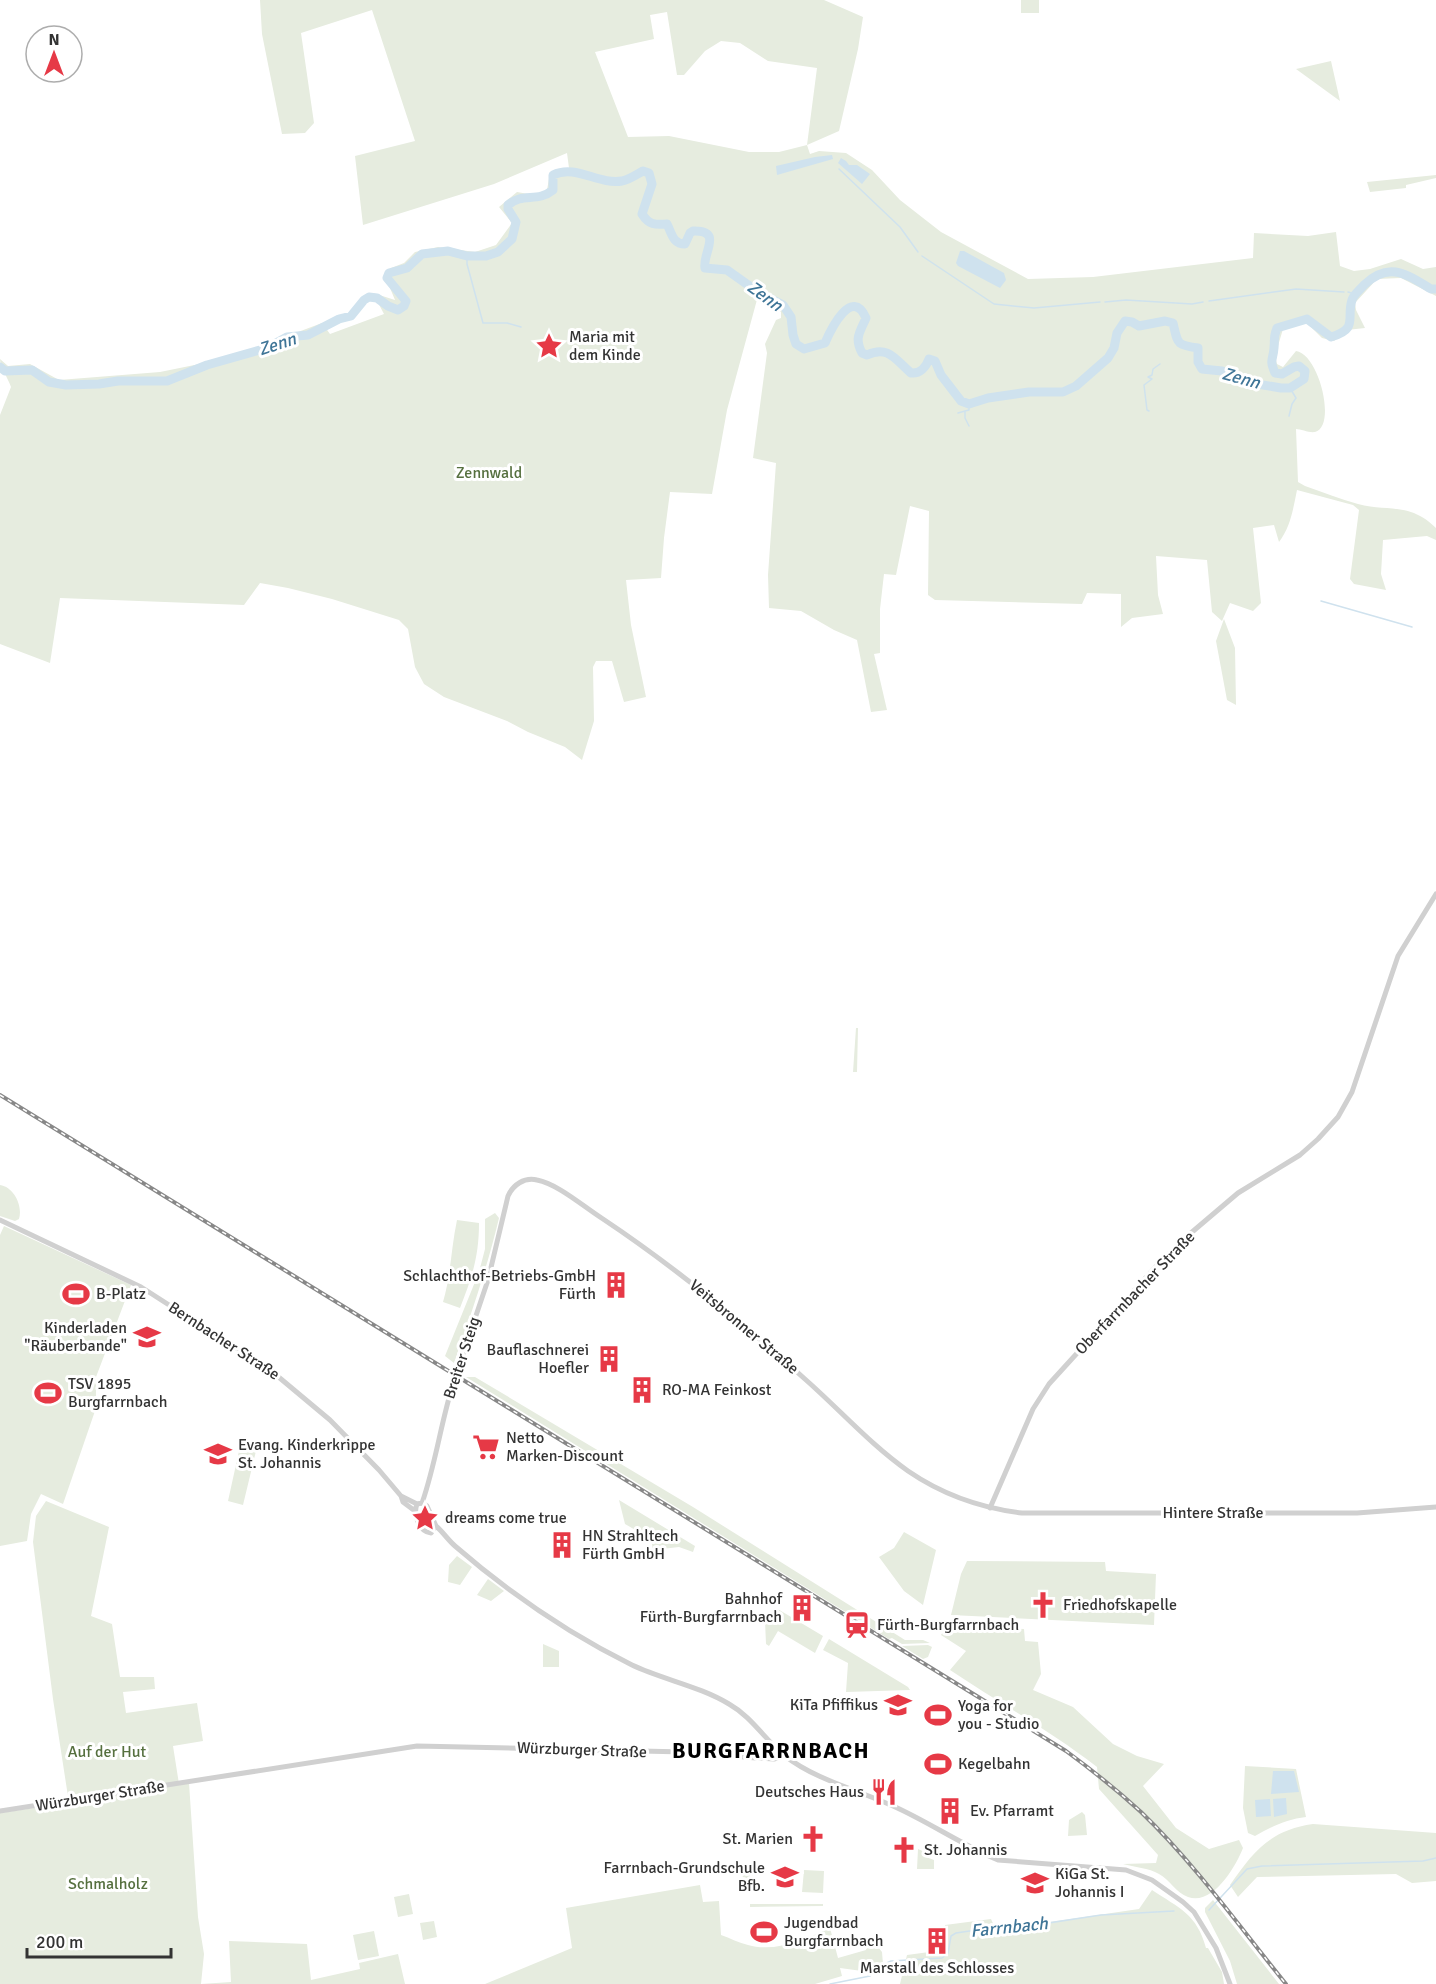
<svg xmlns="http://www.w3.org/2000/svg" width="1436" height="1984" font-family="Signika,sans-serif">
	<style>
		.green { fill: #e6ecdf; fill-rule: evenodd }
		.water { fill: #cfe2ee }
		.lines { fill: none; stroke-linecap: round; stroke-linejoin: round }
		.stream { stroke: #cfe2ee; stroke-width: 1.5 }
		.river { stroke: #cfe2ee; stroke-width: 9 }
		.tertiary { stroke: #d0d0d0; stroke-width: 5 }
		.rail-casing { stroke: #888; stroke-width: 4 }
		.rail { stroke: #fff; stroke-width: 1.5; stroke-dasharray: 4.5; stroke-linecap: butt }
		.tertiary-bridge { stroke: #d0d0d0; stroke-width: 5 }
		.labels { text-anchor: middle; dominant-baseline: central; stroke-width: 6; stroke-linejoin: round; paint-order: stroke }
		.poi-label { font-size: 16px; fill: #333; stroke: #fff; text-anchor: start }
		.park-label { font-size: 16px; fill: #56703f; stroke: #fff }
		.street-label { font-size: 16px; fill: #333; stroke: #fff }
		.water-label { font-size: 18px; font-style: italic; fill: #3f7597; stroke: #fff }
		.district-label { font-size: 22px; font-weight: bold; letter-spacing: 1.5px; fill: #000; stroke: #fff }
	</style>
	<rect width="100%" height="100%" fill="#fff"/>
	<path class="green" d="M 260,0 L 824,0 L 863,17 L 858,49 L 839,131 L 807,145 L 810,154 L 819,151 L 846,153 L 872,170 L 900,200 L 941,232 L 1028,279 L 1093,277 L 1253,258 L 1254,233 L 1308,236 L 1336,232 L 1340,266 L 1354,271 L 1370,269 L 1401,259 L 1423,269 L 1436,267 L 1436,296 L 1401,278 L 1377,279 L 1355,303 L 1356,310 L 1365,328 L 1347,330 L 1334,341 L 1322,338 L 1306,322 L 1283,329 L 1275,356 L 1277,364 L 1283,367 L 1296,351 C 1319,354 1337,426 1315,432 C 1309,433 1301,429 1296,429 L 1298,482 L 1305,486 C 1323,492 1340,499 1358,504 C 1388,512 1410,502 1436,528 L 1436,540 L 1427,536 L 1383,540 L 1381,574 L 1386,590 L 1354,584 L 1350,579 L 1359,510 L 1353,505 L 1297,490 C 1293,509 1291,526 1279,542 L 1274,525 L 1253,528 L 1261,603 L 1253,611 L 1230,603 L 1222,621 L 1212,612 L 1207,560 L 1156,556 L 1158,595 L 1163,614 L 1132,618 L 1121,627 L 1121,594 L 1087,593 L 1082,604 L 935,600 L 928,595 L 929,511 L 910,506 L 896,575 L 884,574 L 880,609 L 880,653 L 874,654 L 887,710 L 871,712 L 857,640 L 834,630 L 801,611 L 769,608 L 768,575 L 776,463 L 753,458 L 767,353 L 765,344 L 776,320 L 781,318 L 781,312 L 758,296 L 727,410 L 712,494 L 670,492 L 664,538 L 661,578 L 626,580 L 631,625 L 646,697 L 624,702 L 612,661 L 596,661 L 593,667 L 594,721 L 582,760 L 565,747 L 528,732 L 507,721 L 444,697 L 424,684 L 415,667 L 408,629 L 399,620 L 332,599 L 288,588 L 260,583 L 244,605 L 60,598 L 50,663 L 0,644 L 0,415 L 11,387 C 8,378 0,367 0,359 L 8,366 L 30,364 L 59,380 L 160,372 L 229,358 L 322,323 L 330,334 L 384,314 L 373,293 L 395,300 L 385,276 L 391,268 L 404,263 L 415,252 L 438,247 L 475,252 L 496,245 L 512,223 L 499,207 L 517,192 L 534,195 L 547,190 L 550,173 L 569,168 L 567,153 L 494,184 L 363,225 L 355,156 L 415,141 L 372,10 L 301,33 L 314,123 L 305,133 L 282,134 L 262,34 ZM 667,12 L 677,75 L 684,75 L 705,51 L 721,41 L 740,43 L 768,61 L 817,68 L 807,145 L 779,152 L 749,152 L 669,136 L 628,137 L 595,52 L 654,39 L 650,15 Z
		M 1021,0 L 1039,0 L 1039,13 L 1021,13 Z
		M 1331,61 L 1340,101 L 1296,69 Z
		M 1436,175 L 1436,178 L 1406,185 L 1406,188 L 1370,192 L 1367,182 Z
		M 1224,619 L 1235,648 L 1236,705 L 1227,700 L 1216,641 Z
		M 856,1028 L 858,1028 L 857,1072 L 853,1072 Z
		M 0,1185 C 14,1187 23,1206 19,1219 L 15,1221 L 0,1216 Z
		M 495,1213 L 499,1218 C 487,1268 471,1315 454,1363 L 445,1356 L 479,1272 L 485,1249 L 485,1219 Z
		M 457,1220 L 479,1223 C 479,1257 472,1277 460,1308 L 443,1302 C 451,1275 451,1248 457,1220 Z
		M 4,1226 L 131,1285 L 96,1377 L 96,1408 L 63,1504 L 41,1494 L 31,1514 L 27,1541 L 0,1546 L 0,1235 Z
		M 466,1377 L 475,1377 L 693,1507 L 905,1640 L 923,1640 L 930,1643 L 902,1644 L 892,1638 L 889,1639 Z
		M 245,1446 L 256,1451 L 243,1505 L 228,1501 L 239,1451 Z
		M 619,1500 L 695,1546 L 693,1552 L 679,1547 L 653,1550 L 651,1539 L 625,1524 Z
		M 46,1501 L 109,1527 L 91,1616 L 112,1624 L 120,1677 L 154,1677 L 155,1689 L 123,1692 L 126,1713 L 197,1703 L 203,1741 L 173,1746 L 179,1784 L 189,1783 L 198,1917 L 204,1954 L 201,1984 L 231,1982 L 229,1941 L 307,1944 L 311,1980 L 360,1969 L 359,1963 L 398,1954 L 405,1984 L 0,1984 L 0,1813 L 69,1803 L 53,1699 L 33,1542 L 36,1516 Z
		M 904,1532 L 936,1550 L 923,1605 L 904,1591 L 879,1557 L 894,1548 Z
		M 457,1556 L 472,1567 L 460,1585 L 448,1582 L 449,1565 Z
		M 967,1561 L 1105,1562 L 1106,1571 L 1156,1574 L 1154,1625 L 951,1615 L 961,1574 Z
		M 488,1579 L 504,1591 L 491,1601 L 477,1595 Z
		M 776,1608 L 823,1636 L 815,1653 L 778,1631 L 769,1646 L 766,1644 L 765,1621 Z
		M 955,1623 L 963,1623 L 963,1627 L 1024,1629 L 1025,1641 L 1038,1642 L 1041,1674 L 1033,1690 L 1073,1707 L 1113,1744 L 1137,1756 L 1164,1764 L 1143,1786 L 1176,1828 L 1209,1849 L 1239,1840 L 1243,1848 C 1236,1866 1213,1906 1188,1897 C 1176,1893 1170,1880 1159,1874 C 1149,1868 1134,1867 1123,1864 L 1156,1863 L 1158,1855 L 1099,1789 L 1097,1767 C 1051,1731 999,1703 950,1670 L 966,1651 L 941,1635 L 944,1630 L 953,1630 Z
		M 829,1639 L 908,1687 L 910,1690 L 846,1692 L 848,1663 L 823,1650 Z
		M 543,1644 L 559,1651 L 559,1667 L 543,1667 Z
		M 928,1645 L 932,1647 L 928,1657 L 923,1659 L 902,1646 Z
		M 1245,1766 L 1296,1769 L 1306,1817 C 1287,1819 1271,1827 1255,1836 L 1248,1833 L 1243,1808 Z
		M 1082,1812 L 1085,1815 L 1087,1835 L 1068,1836 L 1069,1820 Z
		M 1313,1824 L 1436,1833 L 1436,1881 L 1412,1883 L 1396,1874 L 1257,1877 L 1238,1897 L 1230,1885 C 1253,1852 1270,1830 1313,1824 Z
		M 918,1849 L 927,1853 L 926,1857 L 934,1860 L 934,1869 L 917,1869 Z
		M 744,1867 L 754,1869 L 751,1883 L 742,1882 Z
		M 804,1870 L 824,1871 L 823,1893 L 802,1892 Z
		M 700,1885 L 703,1902 L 719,1901 L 721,1935 C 730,1938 739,1943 748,1945 C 776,1953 805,1939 830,1928 L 838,1958 L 866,1950 L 867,1945 L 874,1942 L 882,1952 L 883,1964 L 862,1971 L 840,1968 L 842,1976 L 815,1984 L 485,1984 L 572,1948 L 566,1908 Z
		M 1152,1890 C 1179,1908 1197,1914 1206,1948 L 1208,1948 L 1222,1972 L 1224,1984 L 900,1984 L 907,1955 L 944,1950 L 945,1925 L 991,1919 L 996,1930 L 1139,1909 Z
		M 409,1894 L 413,1914 L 398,1917 L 394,1897 Z
		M 1213,1900 L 1279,1984 L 1237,1984 L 1230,1961 L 1205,1912 L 1205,1908 Z
		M 750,1904 L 823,1904 L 823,1906 L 750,1907 Z
		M 434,1921 L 437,1937 L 423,1940 L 420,1923 Z
		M 374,1931 L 379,1956 L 358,1960 L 353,1935 Z"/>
	<path class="water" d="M 832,155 L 833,159 L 777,175 L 776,166 L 815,157 Z
		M 841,158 L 846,161 L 849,165 L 857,165 L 870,174 L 862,184 L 838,163 Z
		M 960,251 L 964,251 L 1004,273 L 1006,280 L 1000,288 L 958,266 L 956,263 Z
		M 1273,1771 L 1294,1771 L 1299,1792 L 1271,1794 Z
		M 1286,1798 L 1287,1814 L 1274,1817 L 1273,1799 Z
		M 1270,1799 L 1271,1816 L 1256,1817 L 1255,1800 Z"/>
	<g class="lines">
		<path class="stream" d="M 839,169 L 900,227 L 918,252
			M 467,256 L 467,264 L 483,323 L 507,323 L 521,327
			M 922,256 L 994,304 L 1034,308 L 1100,302
			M 1348,292 L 1355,294
			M 1209,301 L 1296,289 L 1344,292
			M 1105,302 L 1126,300 L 1192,304 L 1203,302
			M 969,404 L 969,410 L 965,411 L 965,418 L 969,426
			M 1149,411 L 1147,410 L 1144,385 L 1152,379 L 1148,377 L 1152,375 L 1153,369 L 1160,364
			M 958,413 L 965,411
			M 1289,416 L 1292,404 L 1296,398 L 1290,388
			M 1321,601 L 1412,627
			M 1209,1910 L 1247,1869 L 1262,1866 L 1423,1861 L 1436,1858
			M 830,1984 L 870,1976 L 878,1967 L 891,1961 L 942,1958 L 948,1953 L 951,1936 L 956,1933 L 990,1928 L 1002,1930 L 1101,1915 L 1174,1911"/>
		<path class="river" d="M 0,367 L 5,371 L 32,370 L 49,382 L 66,385 L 99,384 L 118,381 L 167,381 L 207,365 L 267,348 L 287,337 L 308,335 L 339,319 L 351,316 L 364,300 L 369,297 L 377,298 L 388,306 L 398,310 L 404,306 L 406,301 L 387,278 L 389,273 L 407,268 L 422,254 L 448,251 L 467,256 L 486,256 L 498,252 L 512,239 L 516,222 L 508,209 L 508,205 C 523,192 537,203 553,190 L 553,175 C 576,164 598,185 622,181 C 629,180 636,175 643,171 L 649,173 L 652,184 L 642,214 C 649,225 655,225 667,224 C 672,234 673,244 685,244 L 690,233 L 693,231 C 724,230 702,253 705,268 L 727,270 L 758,292 L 783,305 L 791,317 L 793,335 L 796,344 L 804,349 L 825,343 C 831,329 852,286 866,318 C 860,332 854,338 862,353 L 867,355 C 888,345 895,359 911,373 C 920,374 926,367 929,359 L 935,361 L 941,375 L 961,401 L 969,404 L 988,398 L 1029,392 L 1063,392 L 1076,386 L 1108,358 L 1114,348 L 1117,333 L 1125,321 L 1132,322 L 1139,326 L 1165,321 L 1173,323 C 1178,344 1176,345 1198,348 L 1198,362 L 1202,369 L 1222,371 L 1251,383 L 1281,388 L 1290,388 L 1304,379 L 1305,371 L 1299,366 L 1294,367 L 1282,374 L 1275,373 C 1269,359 1273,361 1274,348 C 1275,339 1273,338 1277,328 L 1307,319 L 1331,337 C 1359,329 1346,318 1352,300 C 1354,294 1360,290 1364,285 C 1389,261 1406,274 1431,289 L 1436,289"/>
		<path class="tertiary" d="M 0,1220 L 141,1287 L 269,1369 L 330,1420 L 379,1470 L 401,1496 L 417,1504
			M 462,1357 L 488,1280 L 508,1196 C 513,1185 524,1177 537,1180 C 558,1184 584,1207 603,1219 C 675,1267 742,1322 806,1380 C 840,1410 871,1445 908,1471 C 943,1495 980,1508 1022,1513 L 1357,1513 L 1436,1507
			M 401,1496 L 403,1502 L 415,1511
			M 422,1503 C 435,1466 440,1428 451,1391
			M 422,1503 L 427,1506 L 436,1526 L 431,1533 C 419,1532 413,1514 417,1504 Z
			M 990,1508 L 1033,1409 L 1049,1384 L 1161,1261 L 1185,1238 L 1238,1193 L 1300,1155 L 1318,1139 L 1338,1117 L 1352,1092 L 1398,956 L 1436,894
			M 436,1526 C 443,1532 448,1540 455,1546 C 508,1592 569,1634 632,1665 C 664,1680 699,1686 729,1704 C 752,1717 765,1740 785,1756 C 816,1780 858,1790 893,1806 C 929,1822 962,1845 998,1860 L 1126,1870 L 1152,1880 L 1183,1902 L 1194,1912 L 1216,1948 L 1230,1984
			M 0,1811 L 417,1746 L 685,1752 L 756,1758 L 774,1759 L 784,1756"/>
		<defs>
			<path id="rail" d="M 0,1095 L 1066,1751 C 1092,1770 1117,1790 1141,1812 C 1195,1864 1239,1926 1286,1984"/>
		</defs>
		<use href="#rail" class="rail-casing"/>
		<use href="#rail" class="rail"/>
		<path class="tertiary-bridge" d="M 451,1391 L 462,1357"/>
	</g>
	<defs>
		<symbol id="sight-bare" viewBox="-9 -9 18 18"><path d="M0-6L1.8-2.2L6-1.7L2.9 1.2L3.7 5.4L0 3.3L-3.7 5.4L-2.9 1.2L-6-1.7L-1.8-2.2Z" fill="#e63946" stroke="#fff" stroke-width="2.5" paint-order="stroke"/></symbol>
		<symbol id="building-bare" viewBox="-9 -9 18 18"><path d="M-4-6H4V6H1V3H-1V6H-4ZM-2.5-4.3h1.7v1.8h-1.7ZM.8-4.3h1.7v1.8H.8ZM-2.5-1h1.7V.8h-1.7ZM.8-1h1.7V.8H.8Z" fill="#e63946" stroke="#fff" stroke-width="2.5" paint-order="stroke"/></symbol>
		<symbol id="stadium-bare" viewBox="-9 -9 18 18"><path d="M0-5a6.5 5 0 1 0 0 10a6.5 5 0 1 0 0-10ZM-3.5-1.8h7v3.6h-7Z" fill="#e63946" stroke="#fff" stroke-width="2.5" paint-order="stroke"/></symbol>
		<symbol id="school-bare" viewBox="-9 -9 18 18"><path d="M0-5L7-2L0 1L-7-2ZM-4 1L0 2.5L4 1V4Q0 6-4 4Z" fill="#e63946" stroke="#fff" stroke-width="2.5" paint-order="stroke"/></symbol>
		<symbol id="supermarket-bare" viewBox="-9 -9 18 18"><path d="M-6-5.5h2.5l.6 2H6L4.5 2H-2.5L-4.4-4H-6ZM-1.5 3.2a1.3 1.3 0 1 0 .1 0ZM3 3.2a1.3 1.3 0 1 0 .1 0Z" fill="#e63946" stroke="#fff" stroke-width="2.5" paint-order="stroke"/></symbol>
		<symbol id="church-bare" viewBox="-9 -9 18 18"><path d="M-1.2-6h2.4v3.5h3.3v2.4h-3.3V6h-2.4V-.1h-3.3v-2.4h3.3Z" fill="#e63946" stroke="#fff" stroke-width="2.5" paint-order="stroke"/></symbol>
		<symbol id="station-bare" viewBox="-9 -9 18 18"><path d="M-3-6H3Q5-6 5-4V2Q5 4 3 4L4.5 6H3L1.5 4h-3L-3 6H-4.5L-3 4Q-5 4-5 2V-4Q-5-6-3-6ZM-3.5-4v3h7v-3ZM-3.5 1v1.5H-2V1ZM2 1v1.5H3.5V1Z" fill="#e63946" stroke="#fff" stroke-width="2.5" paint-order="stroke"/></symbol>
		<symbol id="restaurant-bare" viewBox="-9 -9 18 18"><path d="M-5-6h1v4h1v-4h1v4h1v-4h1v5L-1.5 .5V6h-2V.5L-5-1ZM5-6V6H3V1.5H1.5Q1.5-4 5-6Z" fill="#e63946" stroke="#fff" stroke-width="2.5" paint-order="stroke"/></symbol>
	</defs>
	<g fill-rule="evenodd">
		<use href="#sight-bare" x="530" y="327" width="38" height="38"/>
		<use href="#building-bare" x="597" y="1266" width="38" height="38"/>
		<use href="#stadium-bare" x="57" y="1275" width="38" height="38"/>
		<use href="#school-bare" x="128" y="1318" width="38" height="38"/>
		<use href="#building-bare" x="590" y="1340" width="38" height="38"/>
		<use href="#building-bare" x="623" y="1371" width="38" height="38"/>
		<use href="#stadium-bare" x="29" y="1374" width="38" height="38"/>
		<use href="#supermarket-bare" x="467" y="1428" width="38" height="38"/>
		<use href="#school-bare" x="199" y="1435" width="38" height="38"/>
		<use href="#sight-bare" x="406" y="1499" width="38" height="38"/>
		<use href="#building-bare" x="543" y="1526" width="38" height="38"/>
		<use href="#church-bare" x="1024" y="1586" width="38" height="38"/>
		<use href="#building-bare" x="783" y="1589" width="38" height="38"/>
		<use href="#station-bare" x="838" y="1606" width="38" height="38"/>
		<use href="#school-bare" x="879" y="1686" width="38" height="38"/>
		<use href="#stadium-bare" x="919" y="1696" width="38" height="38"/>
		<use href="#stadium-bare" x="919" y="1745" width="38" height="38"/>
		<use href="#restaurant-bare" x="865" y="1773" width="38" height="38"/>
		<use href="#building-bare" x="931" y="1792" width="38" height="38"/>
		<use href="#church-bare" x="794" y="1820" width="38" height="38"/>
		<use href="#church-bare" x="885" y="1831" width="38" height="38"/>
		<use href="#school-bare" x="766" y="1858" width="38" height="38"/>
		<use href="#school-bare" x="1016" y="1864" width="38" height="38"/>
		<use href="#stadium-bare" x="745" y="1913" width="38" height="38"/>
		<use href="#building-bare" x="918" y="1922" width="38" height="38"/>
	</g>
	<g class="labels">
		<g class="poi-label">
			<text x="569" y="337">Maria mit<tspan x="569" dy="18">dem Kinde</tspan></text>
			<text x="596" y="1276" text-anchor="end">Schlachthof-Betriebs-GmbH<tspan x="596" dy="18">Fürth</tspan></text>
			<text x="96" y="1294">B-Platz</text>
			<text x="127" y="1328" text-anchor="end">Kinderladen<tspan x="127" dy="18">"Räuberbande"</tspan></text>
			<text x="589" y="1350" text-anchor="end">Bauflaschnerei<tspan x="589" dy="18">Hoefler</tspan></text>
			<text x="68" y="1384">TSV 1895<tspan x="68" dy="18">Burgfarrnbach</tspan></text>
			<text x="662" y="1390">RO-MA Feinkost</text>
			<text x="506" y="1438">Netto<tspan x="506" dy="18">Marken-Discount</tspan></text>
			<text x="238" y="1445">Evang. Kinderkrippe<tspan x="238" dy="18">St. Johannis</tspan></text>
			<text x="445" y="1518">dreams come true</text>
			<text x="582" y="1536">HN Strahltech<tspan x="582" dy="18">Fürth GmbH</tspan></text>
			<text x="782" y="1599" text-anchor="end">Bahnhof<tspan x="782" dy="18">Fürth-Burgfarrnbach</tspan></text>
			<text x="1063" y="1605">Friedhofskapelle</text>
			<text x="877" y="1625">Fürth-Burgfarrnbach</text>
			<text x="878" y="1705" text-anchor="end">KiTa Pfiffikus</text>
			<text x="958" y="1706">Yoga for<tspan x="958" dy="18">you - Studio</tspan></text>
			<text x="958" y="1764">Kegelbahn</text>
			<text x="864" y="1792" text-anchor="end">Deutsches Haus</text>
			<text x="970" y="1811">Ev. Pfarramt</text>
			<text x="793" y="1839" text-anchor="end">St. Marien</text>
			<text x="924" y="1850">St. Johannis</text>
			<text x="765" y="1868" text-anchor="end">Farrnbach-Grundschule<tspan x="765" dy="18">Bfb.</tspan></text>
			<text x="1055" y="1874">KiGa St.<tspan x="1055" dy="18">Johannis I</tspan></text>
			<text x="784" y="1923">Jugendbad<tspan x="784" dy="18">Burgfarrnbach</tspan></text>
			<text x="937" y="1968" text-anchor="middle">Marstall des Schlosses</text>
		</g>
		<g class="park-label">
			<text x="489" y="473">Zennwald</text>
			<text x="107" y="1752">Auf der Hut</text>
			<text x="108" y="1884">Schmalholz</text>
		</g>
		<g class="street-label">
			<text transform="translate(1135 1293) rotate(-46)">Oberfarrnbacher Straße</text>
			<text transform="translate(744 1327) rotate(40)">Veitsbronner Straße</text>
			<text transform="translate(224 1341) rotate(33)">Bernbacher Straße</text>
			<text transform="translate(462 1358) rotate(-72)">Breiter Steig</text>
			<text x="1213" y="1513">Hintere Straße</text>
			<text transform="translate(582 1750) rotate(2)">Würzburger Straße</text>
			<text transform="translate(100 1796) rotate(-9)">Würzburger Straße</text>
		</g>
		<g class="water-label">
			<text transform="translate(765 296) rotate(36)">Zenn</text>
			<text transform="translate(277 344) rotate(-18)">Zenn</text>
			<text transform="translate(1241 378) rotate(15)">Zenn</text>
			<text transform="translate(1009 1927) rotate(-6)">Farrnbach</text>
		</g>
		<g class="district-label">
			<text x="771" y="1750">BURGFARRNBACH</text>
		</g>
	</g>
	<g transform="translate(54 54)"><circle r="28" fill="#ffffff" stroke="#adadad" stroke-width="1.5"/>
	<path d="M0-4.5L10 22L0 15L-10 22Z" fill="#e63946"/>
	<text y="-9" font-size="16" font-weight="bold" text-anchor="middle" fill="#333333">N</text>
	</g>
	<path d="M27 1948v9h144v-9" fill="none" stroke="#333333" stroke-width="3"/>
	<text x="36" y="1948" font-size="18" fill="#333333" stroke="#ffffff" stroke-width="4.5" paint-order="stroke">200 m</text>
</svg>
